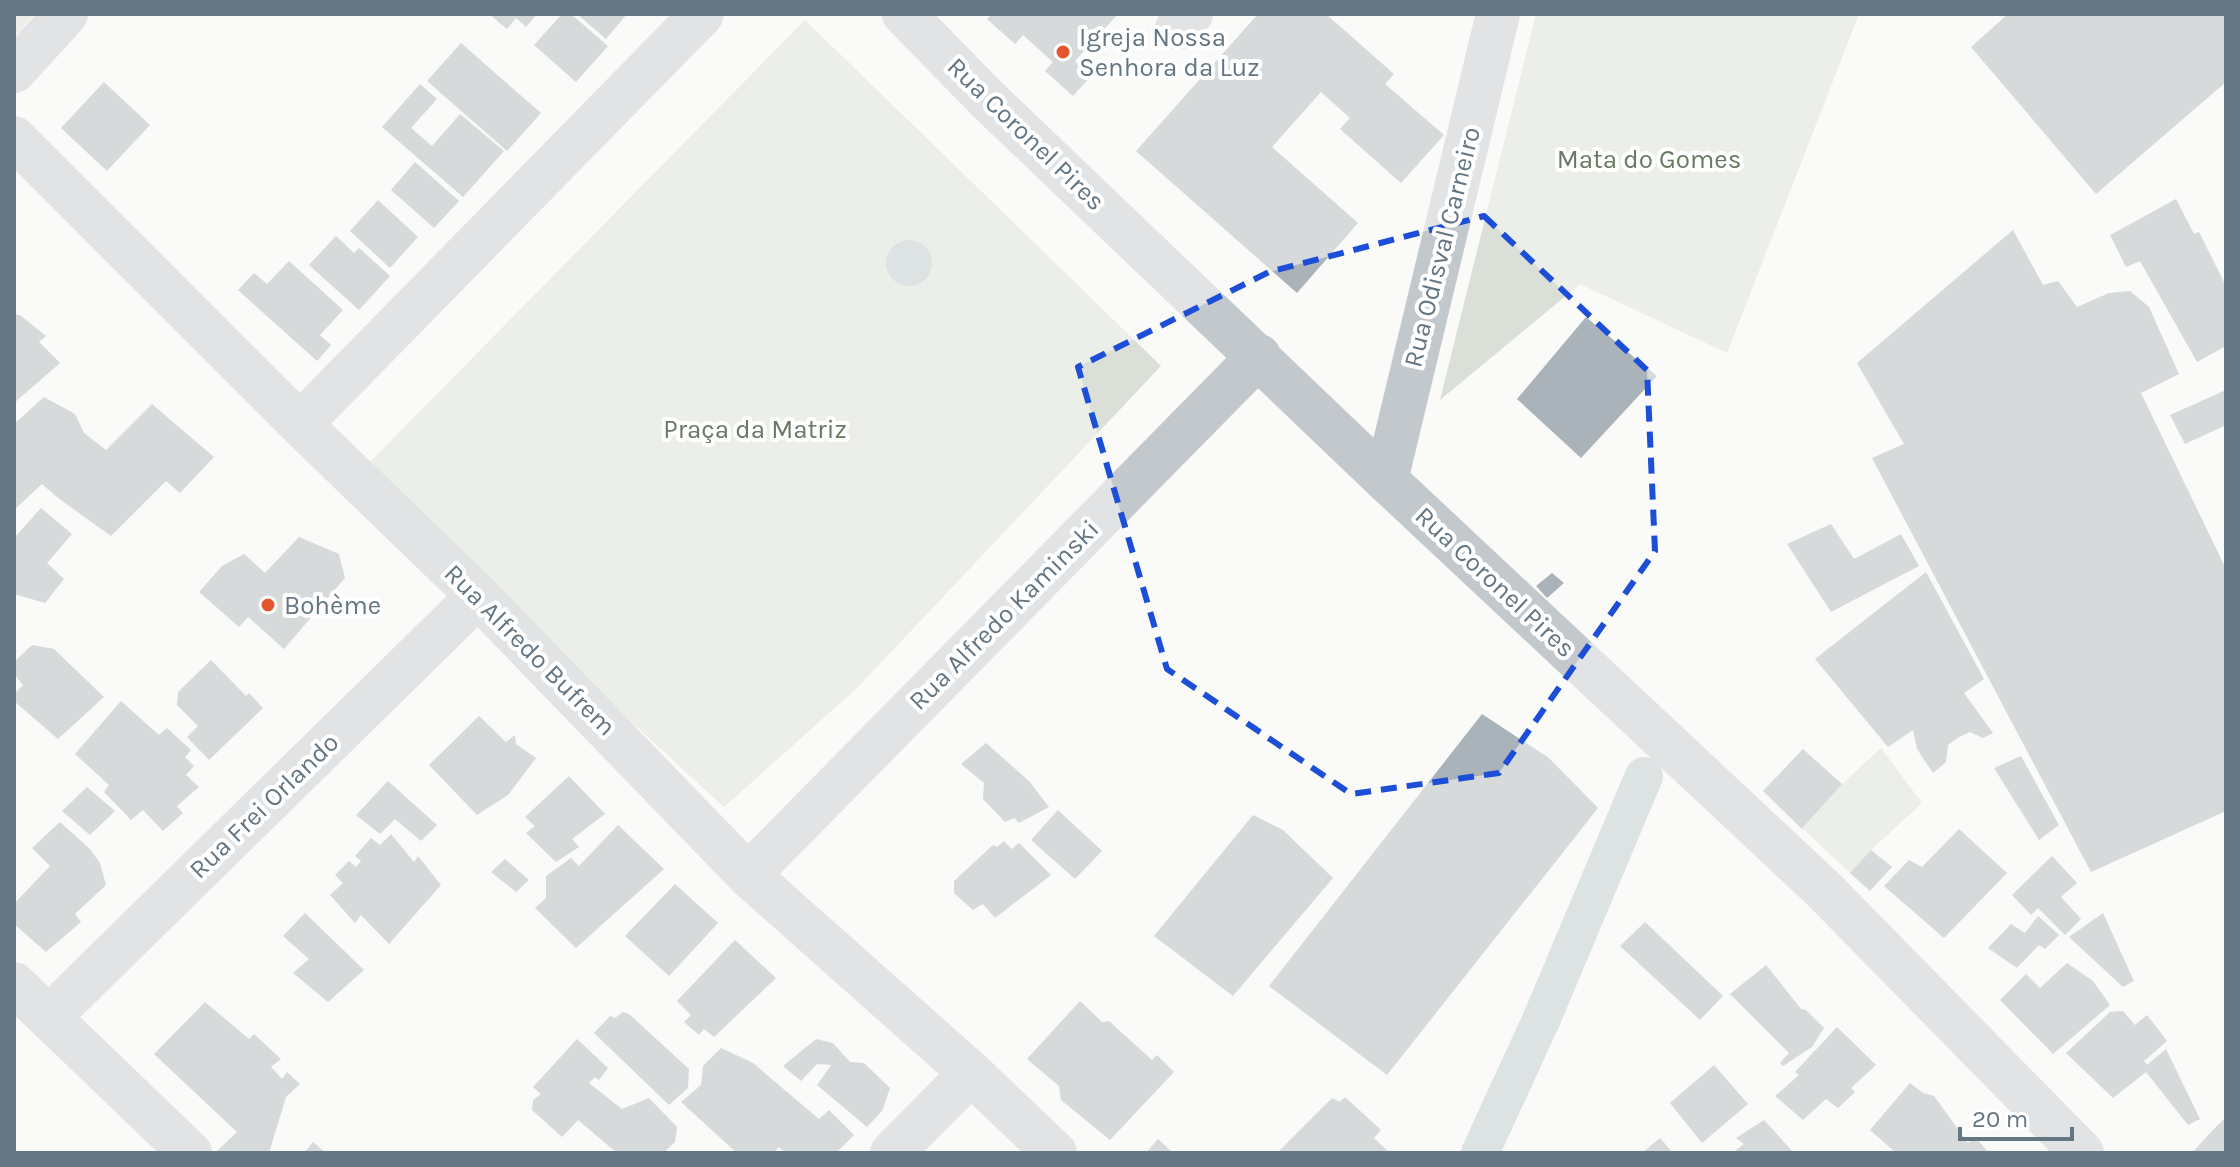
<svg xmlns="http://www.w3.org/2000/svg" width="2240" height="1167" font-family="Karla,sans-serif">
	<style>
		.green { fill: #dadfd7 }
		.water { fill: #bbc7cb }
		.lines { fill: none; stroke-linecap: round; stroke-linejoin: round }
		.canal { stroke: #bbc7cb; stroke-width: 38 }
		.building { fill: #aab3b9 }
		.minor { stroke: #c3c8cc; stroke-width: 44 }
		.marked { fill: none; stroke: #1d4ed8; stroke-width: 6; stroke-dasharray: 16 10; stroke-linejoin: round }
		.poi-dot { fill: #e4572e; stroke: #fff; stroke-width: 3 }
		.labels { text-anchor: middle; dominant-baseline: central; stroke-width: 8; stroke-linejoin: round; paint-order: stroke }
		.poi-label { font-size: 26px; fill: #657683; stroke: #fff; text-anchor: start }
		.street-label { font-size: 26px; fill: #657683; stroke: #fff }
		.park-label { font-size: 26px; fill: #687a64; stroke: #fff }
	</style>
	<rect width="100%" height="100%" fill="#fafaf8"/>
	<path class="green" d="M 14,14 L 35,14 L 14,37 Z
		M 1536,14 L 1859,14 L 1727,353 L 1580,284 L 1440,400 Z
		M 805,20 L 1161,366 L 857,688 L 724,807 L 529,628 L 370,462 Z
		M 1881,748 L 1922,803 L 1871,850 L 1850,873 L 1803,829 L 1842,784 Z"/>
	<path class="water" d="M886 263a23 23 0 1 1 46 0a23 23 0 1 1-46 0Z"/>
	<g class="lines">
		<path class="canal" d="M 1480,1153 L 1542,1018 L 1644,776"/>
	</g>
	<path class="building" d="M 489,14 L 537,14 L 526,27 L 516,18 L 507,29 Z
		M 562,14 L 571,14 L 608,46 L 576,82 L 534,45 Z
		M 577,14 L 627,14 L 606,39 Z
		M 992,14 L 1118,14 L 1075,61 L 1092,75 L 1073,96 L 1045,71 L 1053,62 L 1023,35 L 1015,44 L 987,19 Z
		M 1258,14 L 1326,14 L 1394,74 L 1385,84 L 1444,135 L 1401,183 L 1340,129 L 1350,118 L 1321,92 L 1272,147 L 1358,223 L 1297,293 L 1136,151 Z
		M 2008,14 L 2226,14 L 2226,82 L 2096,194 L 1971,47 Z
		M 461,43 L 541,113 L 507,151 L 427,81 Z
		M 104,82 L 150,125 L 107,171 L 61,128 Z
		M 420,84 L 437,99 L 411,128 L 432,146 L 460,114 L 504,151 L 463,197 L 382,127 Z
		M 415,162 L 459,201 L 434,228 L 391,190 Z
		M 2176,199 L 2194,234 L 2199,232 L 2226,286 L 2226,346 L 2197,362 L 2140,261 L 2126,267 L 2110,235 Z
		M 378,200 L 418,237 L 390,268 L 350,231 Z
		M 2013,230 L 2043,285 L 2058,281 L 2077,307 L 2109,293 L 2130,291 L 2149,307 L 2179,374 L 2141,393 L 2226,569 L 2226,811 L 2091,872 L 1872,458 L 1904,444 L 1857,363 Z
		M 336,236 L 354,253 L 359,248 L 390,276 L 359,310 L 309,265 Z
		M 289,261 L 343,310 L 320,335 L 331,345 L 317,361 L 238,290 L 254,273 L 267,284 Z
		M 14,314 L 20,315 L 46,336 L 39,342 L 60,363 L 14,403 Z
		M 1586,317 L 1657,376 L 1581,458 L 1517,399 Z
		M 2226,390 L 2226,425 L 2185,444 L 2170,415 Z
		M 44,397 L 75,414 L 84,433 L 106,450 L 152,404 L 214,457 L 180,493 L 166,481 L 111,536 L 58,498 L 42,484 L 14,510 L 14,424 Z
		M 41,508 L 72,534 L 47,563 L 64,579 L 45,603 L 14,594 L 14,538 Z
		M 1831,524 L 1854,559 L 1901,534 L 1919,566 L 1831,612 L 1787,544 Z
		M 299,537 L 339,554 L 345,578 L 284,649 L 248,617 L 239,627 L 199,592 L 222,566 L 244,554 L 265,573 Z
		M 1926,572 L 1984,679 L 1964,693 L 1993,733 L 1983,738 L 1970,732 L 1959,737 L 1948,745 L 1946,762 L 1933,773 L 1917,749 L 1913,730 L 1888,747 L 1815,659 Z
		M 1552,573 L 1564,583 L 1547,598 L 1536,586 Z
		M 32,645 L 54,649 L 104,697 L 58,739 L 14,701 L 14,694 L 23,685 L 14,674 L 14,662 Z
		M 211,660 L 246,696 L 249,693 L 263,708 L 209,760 L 187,737 L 198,726 L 177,705 L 178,692 Z
		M 121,701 L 159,735 L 167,728 L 191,750 L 185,757 L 194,766 L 186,775 L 199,787 L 177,806 L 183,813 L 163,831 L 143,810 L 131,820 L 104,792 L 109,785 L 75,754 Z
		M 1482,714 L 1549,758 L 1598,808 L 1387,1075 L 1269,986 Z
		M 479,716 L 506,742 L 515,735 L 516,744 L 536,758 L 508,795 L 477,815 L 429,765 Z
		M 986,743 L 1029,781 L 1049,807 L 1019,823 L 1014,818 L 1005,822 L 983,799 L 984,783 L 961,764 Z
		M 1803,749 L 1842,784 L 1802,829 L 1763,791 Z
		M 2021,756 L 2059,825 L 2039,840 L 1994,768 Z
		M 569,776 L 605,814 L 572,839 L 579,847 L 556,862 L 526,833 L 535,826 L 525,817 Z
		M 388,781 L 437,825 L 421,841 L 395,819 L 380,834 L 356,815 Z
		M 87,787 L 115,811 L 90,835 L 62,811 Z
		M 1058,810 L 1102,851 L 1075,879 L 1031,840 Z
		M 1253,815 L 1283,830 L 1333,878 L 1233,996 L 1154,936 Z
		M 60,822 L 90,849 L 100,863 L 106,885 L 75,914 L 81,922 L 46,952 L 14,924 L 14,904 L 50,866 L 32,848 Z
		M 618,825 L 664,869 L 576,948 L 535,908 L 546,898 L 546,876 L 571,858 L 579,866 Z
		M 1959,829 L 2007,873 L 1944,938 L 1884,886 L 1909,860 L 1922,867 Z
		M 391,834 L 414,862 L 418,856 L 441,885 L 389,944 L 361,915 L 355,923 L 330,895 L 343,883 L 335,875 L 349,861 L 356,867 L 361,861 L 355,856 L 371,838 L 380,845 Z
		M 1004,841 L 1012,849 L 1019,843 L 1051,875 L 995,918 L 983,904 L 973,910 L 954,893 L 954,881 L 993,845 L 997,847 Z
		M 1871,850 L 1892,867 L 1870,891 L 1850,873 Z
		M 2052,856 L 2077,883 L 2061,897 L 2081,919 L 2065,935 L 2038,908 L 2031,915 L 2012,895 Z
		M 505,859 L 529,880 L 516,892 L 491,872 Z
		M 675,884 L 718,923 L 669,976 L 625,936 Z
		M 305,913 L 364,970 L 328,1002 L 293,973 L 309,959 L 283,936 Z
		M 2103,913 L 2134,981 L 2123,987 L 2069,937 Z
		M 2038,916 L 2059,935 L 2045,949 L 2039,945 L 2017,968 L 1988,948 L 2011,924 L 2025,933 Z
		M 1645,922 L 1723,996 L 1700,1020 L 1620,946 Z
		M 735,940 L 776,978 L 714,1037 L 704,1029 L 699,1035 L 684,1022 L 691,1015 L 677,1001 Z
		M 2067,963 L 2093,981 L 2110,1005 L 2053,1054 L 2000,1000 L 2026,974 L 2040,988 Z
		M 1766,965 L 1801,1009 L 1806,1010 L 1824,1028 L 1812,1047 L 1783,1066 L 1780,1063 L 1789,1053 L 1730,994 Z
		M 1080,1001 L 1102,1022 L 1109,1021 L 1152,1060 L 1157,1055 L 1174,1072 L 1110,1140 L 1061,1100 L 1059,1086 L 1027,1059 Z
		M 205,1002 L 249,1039 L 254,1034 L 281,1059 L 271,1067 L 282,1079 L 287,1072 L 300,1084 L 286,1097 L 269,1153 L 215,1153 L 237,1132 L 154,1054 Z
		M 2123,1011 L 2135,1025 L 2147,1015 L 2167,1041 L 2144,1061 L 2147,1065 L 2166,1049 L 2200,1119 L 2188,1125 L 2146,1072 L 2113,1098 L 2066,1053 L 2110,1012 Z
		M 623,1012 L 629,1014 L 689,1069 L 688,1088 L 669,1105 L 594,1033 L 610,1016 L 615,1018 Z
		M 1837,1027 L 1876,1065 L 1851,1088 L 1855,1092 L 1838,1108 L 1826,1099 L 1803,1120 L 1775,1096 L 1799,1075 L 1795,1072 Z
		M 577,1039 L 608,1068 L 599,1080 L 595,1077 L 589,1083 L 622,1109 L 649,1098 L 677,1127 L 675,1142 L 663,1153 L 617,1153 L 578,1120 L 562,1137 L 532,1110 L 533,1100 L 541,1094 L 533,1087 Z
		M 816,1039 L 833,1043 L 850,1062 L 864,1063 L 890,1088 L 882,1111 L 867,1127 L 817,1085 L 831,1065 L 817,1064 L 801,1081 L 783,1066 Z
		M 721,1048 L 753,1063 L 819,1119 L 829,1110 L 854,1135 L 836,1153 L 786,1153 L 779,1147 L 773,1153 L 737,1153 L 681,1102 L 701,1085 L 703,1066 Z
		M 1714,1065 L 1748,1104 L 1702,1143 L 1670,1103 Z
		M 1910,1083 L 1923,1093 L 1934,1096 L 1968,1143 L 1975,1137 L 1989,1153 L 1896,1153 L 1870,1130 Z
		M 1345,1097 L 1381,1130 L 1374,1138 L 1390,1153 L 1277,1153 L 1332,1098 L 1340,1102 Z
		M 2226,1117 L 2226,1153 L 2192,1153 L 2211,1132 Z
		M 1764,1120 L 1794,1153 L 1732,1153 L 1744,1144 L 1736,1138 Z
		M 1660,1138 L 1673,1153 L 1642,1153 Z
		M 1158,1139 L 1173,1153 L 1146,1153 Z
		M 313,1142 L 326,1153 L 304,1153 Z"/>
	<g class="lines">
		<path class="minor" d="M 904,14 L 986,98 L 1386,480 L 1824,890 L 2082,1153
			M 1177,28 L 1191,14
			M 14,71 L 66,14
			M 14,138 L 300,424 L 478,596 L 748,875 L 971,1073 L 1055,1153
			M 300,424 L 702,14
			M 1386,480 L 1498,14
			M 748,875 L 1259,356
			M 14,984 L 190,1153
			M 49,1017 L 478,596
			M 892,1153 L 971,1073"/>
	</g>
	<path d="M0 0H2240V1167H0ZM 1484,216 L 1647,370 L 1655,551 L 1499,773 L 1351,794 L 1167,669 L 1078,367 L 1269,272 Z" fill="#fafaf8" fill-opacity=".55" fill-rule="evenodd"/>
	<path class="marked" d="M 1484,216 L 1647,370 L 1655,551 L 1499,773 L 1351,794 L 1167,669 L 1078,367 L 1269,272 Z"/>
	<g class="poi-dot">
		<circle cx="1063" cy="52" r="8"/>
		<circle cx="268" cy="605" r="8"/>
	</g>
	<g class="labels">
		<g class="poi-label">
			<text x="1079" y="37">Igreja Nossa<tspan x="1079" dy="30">Senhora da Luz</tspan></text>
			<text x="284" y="605">Bohème</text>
		</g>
		<g class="street-label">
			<text transform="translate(1026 134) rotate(44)">Rua Coronel Pires</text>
			<text transform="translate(1442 247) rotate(-76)">Rua Odisval Carneiro</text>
			<text transform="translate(1495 582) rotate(43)">Rua Coronel Pires</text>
			<text transform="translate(1004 615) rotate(-45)">Rua Alfredo Kaminski</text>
			<text transform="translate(530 650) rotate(45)">Rua Alfredo Bufrem</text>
			<text transform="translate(264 806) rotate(-44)">Rua Frei Orlando</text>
		</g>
		<g class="park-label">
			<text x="1649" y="159">Mata do Gomes</text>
			<text x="755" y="429">Praça da Matriz</text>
		</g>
	</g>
	<rect width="2240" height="1167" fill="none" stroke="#657683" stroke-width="32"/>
	<path d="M1960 1127v12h112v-12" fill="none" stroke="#657683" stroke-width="4"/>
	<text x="1972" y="1127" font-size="24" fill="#657683" stroke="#ffffff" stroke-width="6" paint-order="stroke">20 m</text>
</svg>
